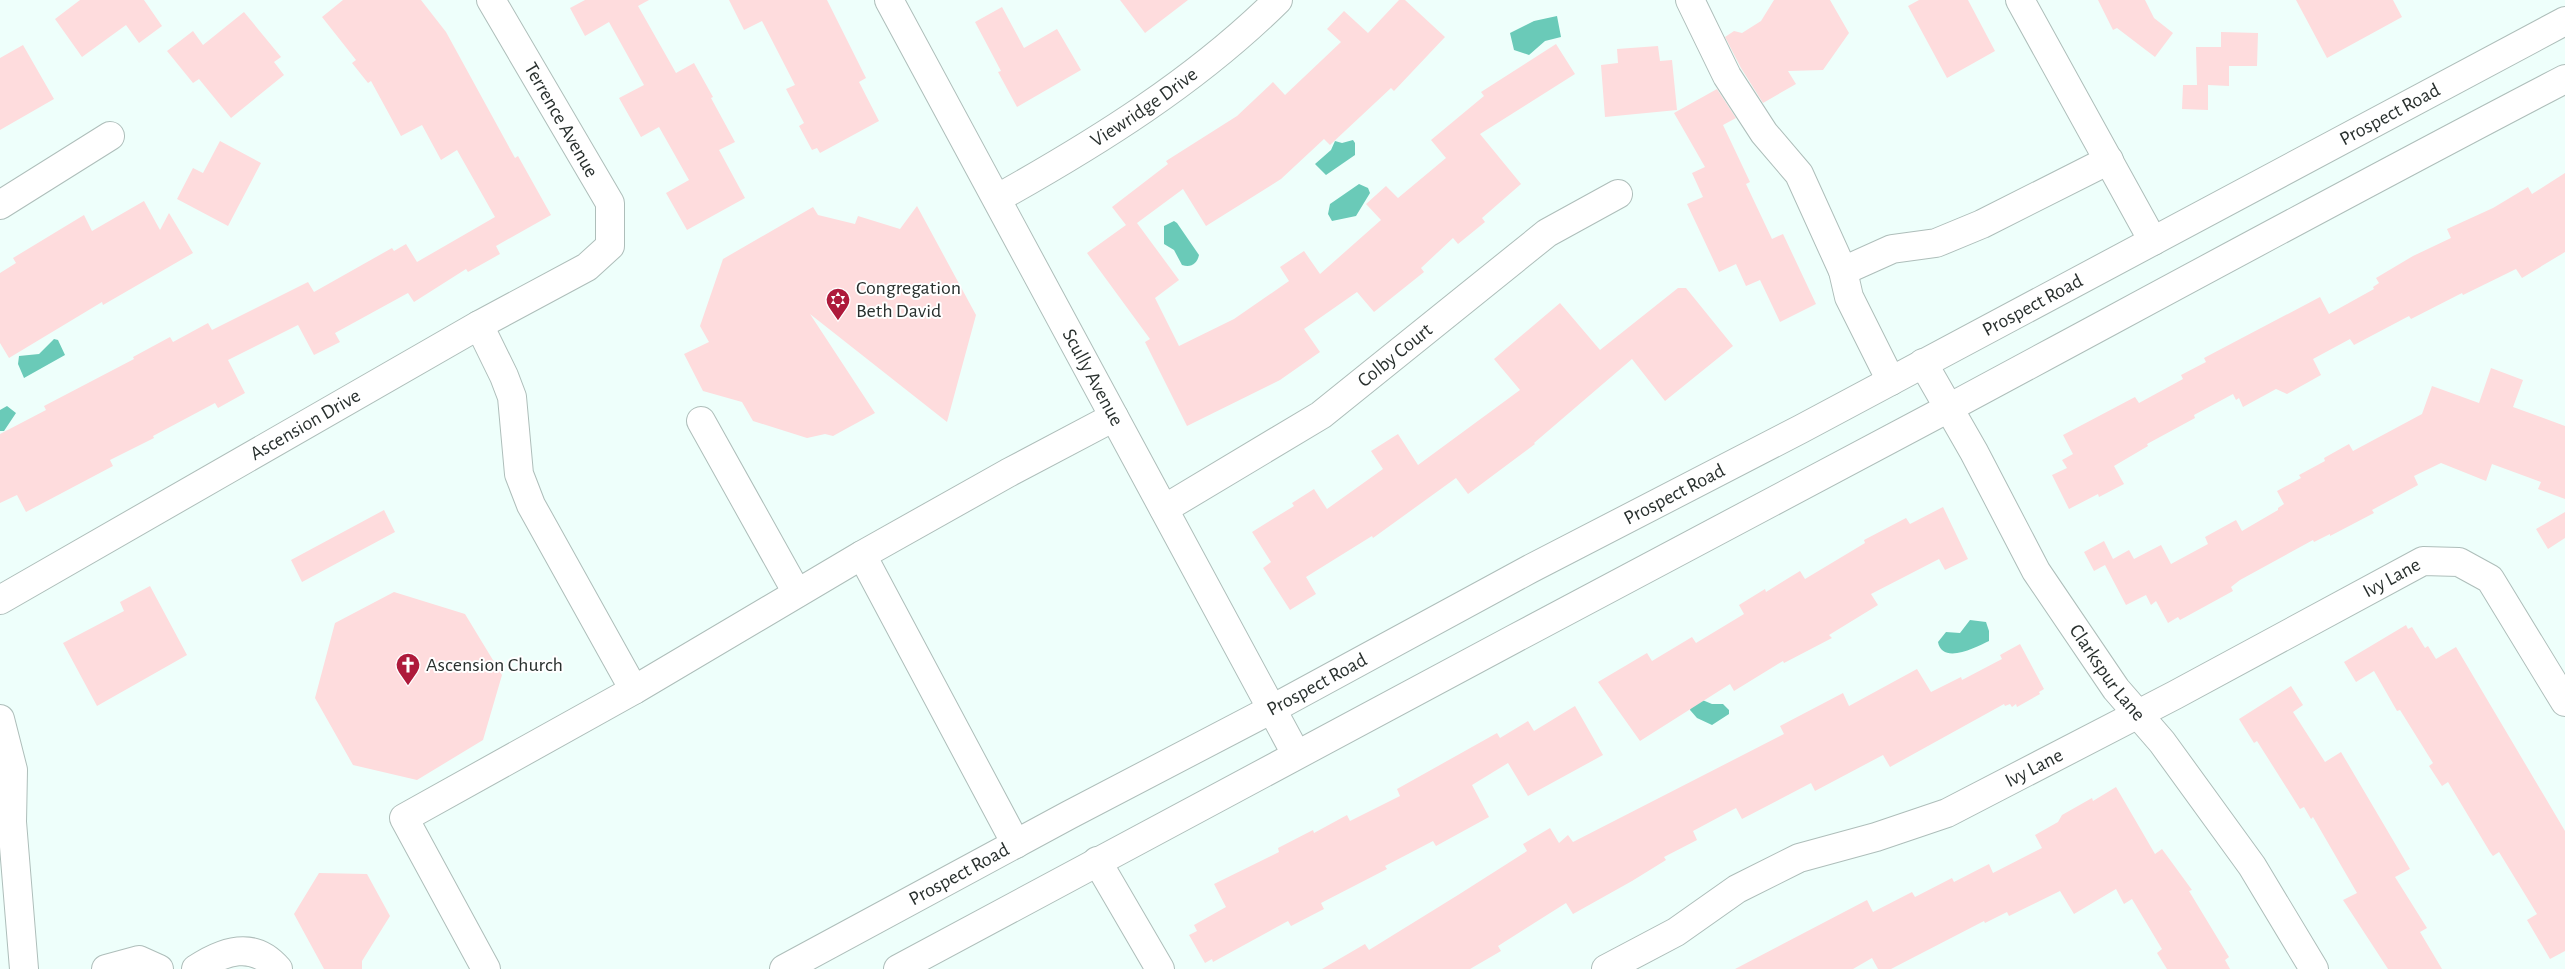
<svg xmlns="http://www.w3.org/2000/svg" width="2565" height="969" font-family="'Alegreya Sans',sans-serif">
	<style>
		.water { fill: #6acab8 }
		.building { fill: #fedcdd }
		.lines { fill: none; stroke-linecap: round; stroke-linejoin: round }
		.minor-casing { stroke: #aebeba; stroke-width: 30 }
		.major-casing { stroke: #aebeba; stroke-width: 30 }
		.minor { stroke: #fff; stroke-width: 28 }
		.major { stroke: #fff; stroke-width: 28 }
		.labels { text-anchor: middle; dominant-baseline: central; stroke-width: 4; stroke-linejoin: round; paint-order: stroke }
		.street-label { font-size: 20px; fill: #29302e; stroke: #fff }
		.poi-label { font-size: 20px; fill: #29302e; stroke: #fff; text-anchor: start }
	</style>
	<rect width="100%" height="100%" fill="#eefffb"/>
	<path class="water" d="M 1557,16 L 1561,37 L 1545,41 L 1529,55 L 1514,50 L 1510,33 L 1534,21 Z
		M 1353,140 L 1355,143 L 1355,155 L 1326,175 L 1315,164 L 1331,150 L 1335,141 L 1342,143 Z
		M 1359,184 L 1368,188 L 1370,193 L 1356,216 L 1332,221 L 1328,214 L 1330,204 Z
		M 1174,221 L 1177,223 L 1199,255 C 1197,264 1191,268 1182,265 L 1174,250 L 1164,244 L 1164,226 Z
		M 54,339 L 58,340 L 65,355 L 24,378 L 18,364 L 19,356 L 39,354 Z
		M 7,406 L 16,413 L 4,431 L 0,431 L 0,410 Z
		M 1970,620 L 1986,622 L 1989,631 L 1989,641 C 1977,647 1942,665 1938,642 L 1946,632 L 1960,633 Z
		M 1700,699 L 1712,704 L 1723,704 L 1729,710 L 1729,714 L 1712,725 L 1697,718 L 1690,710 L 1691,705 Z"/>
	<path class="building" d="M 80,0 L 144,0 L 162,26 L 139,43 L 126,25 L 82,57 L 55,19 Z
		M 343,0 L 421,0 L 446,32 L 515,158 L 518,156 L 551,215 L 496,246 L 500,254 L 468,272 L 466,269 L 414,302 L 408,293 L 335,333 L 340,342 L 314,355 L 298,325 L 228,360 L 245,393 L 218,408 L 215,403 L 153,436 L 154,438 L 110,460 L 113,466 L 26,512 L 17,495 L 0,503 L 0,434 L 46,410 L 44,406 L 134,359 L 133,357 L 170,337 L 173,342 L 208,323 L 212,330 L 308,282 L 314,292 L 392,248 L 394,251 L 406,244 L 417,262 L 495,217 L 457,150 L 441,160 L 422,125 L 401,136 L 371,81 L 368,83 L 352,63 L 356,60 L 322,17 Z
		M 585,0 L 649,0 L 638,6 L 676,73 L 694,63 L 713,97 L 711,98 L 735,142 L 719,150 L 745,198 L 687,230 L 666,193 L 689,180 L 659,127 L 641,137 L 619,98 L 644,85 L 609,22 L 585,36 L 570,8 Z
		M 729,0 L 827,0 L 866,78 L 859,82 L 879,121 L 820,153 L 817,148 L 812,150 L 799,126 L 804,123 L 786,89 L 795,85 L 762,21 L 744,30 Z
		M 1120,0 L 1188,0 L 1145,33 Z
		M 1399,0 L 1405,0 L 1445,37 L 1394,91 L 1391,88 L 1330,145 L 1324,139 L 1281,179 L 1206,226 L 1183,189 L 1137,223 L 1179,280 L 1155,298 L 1179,346 L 1234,319 L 1289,281 L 1280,267 L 1304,251 L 1320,274 L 1381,220 L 1366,204 L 1386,186 L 1398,198 L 1446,158 L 1431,140 L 1484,96 L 1481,92 L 1556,44 L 1575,74 L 1480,134 L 1521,184 L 1482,218 L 1485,222 L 1458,244 L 1453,238 L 1421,268 L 1424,272 L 1374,312 L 1357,292 L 1304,329 L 1320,352 L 1280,380 L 1187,426 L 1145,342 L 1150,339 L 1087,253 L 1126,225 L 1112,207 L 1168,164 L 1166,161 L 1237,116 L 1273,82 L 1285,95 L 1341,42 L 1327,29 L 1344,11 L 1368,33 Z
		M 1774,0 L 1830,0 L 1849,33 L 1823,70 L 1788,71 L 1796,84 L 1763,103 L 1741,68 L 1725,37 L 1734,31 L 1742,33 L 1761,21 Z
		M 1919,0 L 1968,0 L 1995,51 L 1947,78 L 1908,6 Z
		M 2098,0 L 2145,0 L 2154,18 L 2173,33 L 2155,57 L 2117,28 L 2113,30 Z
		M 2296,0 L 2393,0 L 2402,17 L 2327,58 Z
		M 1002,7 L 1024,48 L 1057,29 L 1081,70 L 1017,107 L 998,72 L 1001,71 L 975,22 Z
		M 244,12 L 281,57 L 274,62 L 284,75 L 231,118 L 199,79 L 193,83 L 167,51 L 193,31 L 203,45 Z
		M 2221,32 L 2258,33 L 2257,66 L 2229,66 L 2229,86 L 2208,85 L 2208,110 L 2182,109 L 2183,85 L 2197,85 L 2196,47 L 2221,47 Z
		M 23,45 L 54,99 L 0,130 L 0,58 Z
		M 1658,46 L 1660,61 L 1672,60 L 1677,110 L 1605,117 L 1601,65 L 1618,63 L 1617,49 Z
		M 1717,89 L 1736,118 L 1723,125 L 1750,182 L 1746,184 L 1772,239 L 1783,234 L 1816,304 L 1780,322 L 1760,280 L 1746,286 L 1736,264 L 1719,272 L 1687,204 L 1703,197 L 1692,173 L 1705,167 L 1674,113 Z
		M 220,141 L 261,163 L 228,226 L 177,199 L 193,168 L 203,173 Z
		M 2565,173 L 2565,252 L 2522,278 L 2516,269 L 2463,295 L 2462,293 L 2411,319 L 2409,316 L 2354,345 L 2350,339 L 2313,359 L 2321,375 L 2287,394 L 2276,389 L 2243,407 L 2239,398 L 2236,400 L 2233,394 L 2194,415 L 2195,418 L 2147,444 L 2148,446 L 2114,466 L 2124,484 L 2099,497 L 2098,494 L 2069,509 L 2052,475 L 2067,468 L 2062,460 L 2073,454 L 2063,435 L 2135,397 L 2139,403 L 2183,379 L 2181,375 L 2206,362 L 2204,358 L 2320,297 L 2329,314 L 2374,289 L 2373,287 L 2379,283 L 2376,278 L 2413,256 L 2451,238 L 2447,229 L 2493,208 L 2528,187 L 2532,194 Z
		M 144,201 L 160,230 L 169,213 L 193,253 L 103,305 L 102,302 L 9,358 L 0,343 L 0,273 L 16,263 L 13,258 L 84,215 L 92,231 Z
		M 917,206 L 976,315 L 947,422 L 810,314 L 875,413 L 833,436 L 825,434 L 807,438 L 753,421 L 742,402 L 703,391 L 684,354 L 709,342 L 700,326 L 723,259 L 813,207 L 818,215 L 855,224 L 858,216 L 900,229 Z
		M 1678,288 L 1686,288 L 1733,346 L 1665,401 L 1632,359 L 1534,443 L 1535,444 L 1468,494 L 1456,478 L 1373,538 L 1372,536 L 1306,577 L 1316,594 L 1290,610 L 1263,568 L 1271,562 L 1252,532 L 1294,506 L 1292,503 L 1314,489 L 1327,509 L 1383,469 L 1371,451 L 1398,434 L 1418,465 L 1520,390 L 1494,359 L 1560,303 L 1600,350 Z
		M 2491,368 L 2523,380 L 2513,407 L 2565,426 L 2565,499 L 2538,489 L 2541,482 L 2492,464 L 2486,481 L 2441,463 L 2414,476 L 2418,485 L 2372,510 L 2374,513 L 2330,536 L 2330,534 L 2314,542 L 2313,540 L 2240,580 L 2231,587 L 2233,591 L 2180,620 L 2178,617 L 2168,623 L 2156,601 L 2151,605 L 2146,595 L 2126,605 L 2105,565 L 2094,571 L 2084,552 L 2104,541 L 2113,559 L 2129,550 L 2134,559 L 2161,545 L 2171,564 L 2208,544 L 2205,537 L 2236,520 L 2242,531 L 2278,510 L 2278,508 L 2284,504 L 2277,491 L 2301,478 L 2299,475 L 2325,461 L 2324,458 L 2349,444 L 2353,451 L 2422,414 L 2432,386 L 2479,403 Z
		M 1943,507 L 1968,559 L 1945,570 L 1939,559 L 1871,594 L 1878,605 L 1829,635 L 1832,638 L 1784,663 L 1783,661 L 1734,691 L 1730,684 L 1640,741 L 1598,682 L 1647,653 L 1652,661 L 1692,637 L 1696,643 L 1744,614 L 1739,605 L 1765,589 L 1766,592 L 1800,571 L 1805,579 L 1865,543 L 1864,540 L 1906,518 L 1910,524 Z
		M 384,510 L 395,532 L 302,582 L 291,560 Z
		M 2565,512 L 2565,538 L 2548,549 L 2536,529 Z
		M 150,586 L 187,655 L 97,706 L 63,643 L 124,611 L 120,602 Z
		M 394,592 L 465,614 L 502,675 L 483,740 L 417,780 L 353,765 L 315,698 L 335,623 Z
		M 2406,625 L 2408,629 L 2412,627 L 2425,648 L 2428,646 L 2436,659 L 2456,647 L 2565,831 L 2565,951 L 2550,959 L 2527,920 L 2537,914 L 2499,852 L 2493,856 L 2490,852 L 2448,782 L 2442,786 L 2429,766 L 2433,763 L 2400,710 L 2397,711 L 2374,671 L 2356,682 L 2344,662 Z
		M 2020,644 L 2044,689 L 2039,692 L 2040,694 L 2017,707 L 2016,704 L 2012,707 L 2010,704 L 2005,706 L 2004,704 L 1890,767 L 1883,755 L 1815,791 L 1811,783 L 1742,819 L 1736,808 L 1693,831 L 1697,840 L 1664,857 L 1666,860 L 1632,881 L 1573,914 L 1566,903 L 1498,946 L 1501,951 L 1470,969 L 1322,969 L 1365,944 L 1369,950 L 1458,895 L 1527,851 L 1523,844 L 1550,828 L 1559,843 L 1568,835 L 1573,842 L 1784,734 L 1780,726 L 1843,693 L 1849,706 L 1917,669 L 1931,692 L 1961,677 L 1962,680 L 2002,659 L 2000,655 Z
		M 2291,686 L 2303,705 L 2293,712 L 2325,762 L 2341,752 L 2410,869 L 2395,877 L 2427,928 L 2420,932 L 2442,969 L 2388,969 L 2343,900 L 2357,893 L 2313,817 L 2311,819 L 2304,807 L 2300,809 L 2257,741 L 2254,743 L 2239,719 Z
		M 1575,706 L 1603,755 L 1528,796 L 1508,763 L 1472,785 L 1489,817 L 1436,846 L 1433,841 L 1385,866 L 1387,869 L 1321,903 L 1324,909 L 1291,926 L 1288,921 L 1213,962 L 1212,959 L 1205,963 L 1189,935 L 1197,931 L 1194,925 L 1226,907 L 1214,884 L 1279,852 L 1278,848 L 1313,830 L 1314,833 L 1347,815 L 1350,821 L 1400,796 L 1397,789 L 1497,733 L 1500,738 L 1528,721 L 1534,731 Z
		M 2116,787 L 2155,854 L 2162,849 L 2192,890 L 2189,891 L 2229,957 L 2225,960 L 2230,969 L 2167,969 L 2157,953 L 2162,949 L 2132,899 L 2124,904 L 2116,889 L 2074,914 L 2060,891 L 2009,916 L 2007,912 L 1985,923 L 1984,921 L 1891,969 L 1878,969 L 1872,958 L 1853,969 L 1735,969 L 1867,900 L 1873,912 L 1912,892 L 1915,897 L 1952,878 L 1954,882 L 1989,864 L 1993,873 L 2042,848 L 2035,835 L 2058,822 L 2062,815 L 2092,798 L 2093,801 Z
		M 319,873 L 367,874 L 390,916 L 362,961 L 362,969 L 324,969 L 294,914 Z"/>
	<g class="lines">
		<defs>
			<g id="minor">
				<path id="s1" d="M 889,0 L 1296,754"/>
				<path d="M 1690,0 L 1727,76 L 1764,133 L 1799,174 L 1843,271 L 1849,297 L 1891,381"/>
				<path d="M 2020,0 L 2153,241"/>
				<path id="s2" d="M 998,198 C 1098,142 1196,81 1278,0"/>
				<path d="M 0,205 L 110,136"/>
				<path d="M 1843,271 L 1892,249 L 1936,243 L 1982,224 L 2109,160"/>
				<path d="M 479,325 L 504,376 L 512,397 L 519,474 L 531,505 L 634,690"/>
				<path id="s3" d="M 1923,363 L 1974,452 L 2036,571 L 2116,689 L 2162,742 L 2252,866 L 2314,969"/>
				<path d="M 701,421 L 797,593"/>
				<path id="s4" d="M 1164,509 L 1321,415 L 1547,233 L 1618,194"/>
				<path d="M 862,555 L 1016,844"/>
				<path id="s5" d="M 0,600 L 479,325 L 587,267 L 610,246 L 610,203 L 491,0"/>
				<path d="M 0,719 L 13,770 L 12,822 L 24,969"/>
				<path d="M 1097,861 L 1160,969"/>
				<path d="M 106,969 L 139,960 L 159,969"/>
				<path d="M 196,969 C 223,951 253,940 278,969"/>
				<path d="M 486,969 L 404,818 L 634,690 L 862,555 L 1008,473 L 1114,417"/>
				<path id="s6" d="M 1606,969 L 1676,932 L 1737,889 L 1799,858 L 1876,837 L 1947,813 L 2175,695 L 2423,561 L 2459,562 L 2490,579 L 2565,702"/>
			</g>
			<g id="major">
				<path id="s7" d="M 784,969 L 1069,815 L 1272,709 L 1530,569 L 1801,429 L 2565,21"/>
				<path d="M 898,969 C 1245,780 1596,596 1945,410 C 2152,299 2357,187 2565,79"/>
			</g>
		</defs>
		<use href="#minor" class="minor-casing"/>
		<use href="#major" class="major-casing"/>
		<use href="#minor" class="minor"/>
		<use href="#major" class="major"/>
	</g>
	<defs>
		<symbol id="synagogue-pin" viewBox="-11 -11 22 30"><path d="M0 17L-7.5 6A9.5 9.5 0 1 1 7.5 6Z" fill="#ae1a3b" stroke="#fff"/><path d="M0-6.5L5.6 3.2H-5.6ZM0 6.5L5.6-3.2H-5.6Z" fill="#fff"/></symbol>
		<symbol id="church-pin" viewBox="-11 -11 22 30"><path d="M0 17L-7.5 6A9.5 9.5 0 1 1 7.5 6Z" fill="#ae1a3b" stroke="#fff"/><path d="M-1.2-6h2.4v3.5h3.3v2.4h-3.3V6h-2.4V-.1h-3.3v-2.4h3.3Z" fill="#fff"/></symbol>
	</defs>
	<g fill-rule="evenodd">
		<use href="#synagogue-pin" x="824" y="286" width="28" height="38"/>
		<use href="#church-pin" x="394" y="651" width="28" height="38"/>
	</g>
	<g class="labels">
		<g class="street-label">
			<text stroke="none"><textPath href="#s2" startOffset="172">Viewridge Drive</textPath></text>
			<text stroke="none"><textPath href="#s7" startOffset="1819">Prospect Road</textPath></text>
			<text transform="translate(561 120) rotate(60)">Terrence Avenue</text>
			<text stroke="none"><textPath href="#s7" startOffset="1414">Prospect Road</textPath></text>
			<text stroke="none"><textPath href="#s4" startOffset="278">Colby Court</textPath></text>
			<text stroke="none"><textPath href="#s1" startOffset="429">Scully Avenue</textPath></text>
			<text stroke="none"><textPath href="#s5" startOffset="352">Ascension Drive</textPath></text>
			<text stroke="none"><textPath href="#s7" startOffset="1009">Prospect Road</textPath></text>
			<text stroke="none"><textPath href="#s6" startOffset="881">Ivy Lane</textPath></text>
			<text stroke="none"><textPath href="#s3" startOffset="361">Clarkspur Lane</textPath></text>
			<text stroke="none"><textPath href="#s7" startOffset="604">Prospect Road</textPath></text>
			<text stroke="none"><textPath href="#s6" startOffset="476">Ivy Lane</textPath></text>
			<text stroke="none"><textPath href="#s7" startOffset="199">Prospect Road</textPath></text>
		</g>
		<g class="poi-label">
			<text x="856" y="288">Congregation<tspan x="856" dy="23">Beth David</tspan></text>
			<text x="426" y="665">Ascension Church</text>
		</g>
	</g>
</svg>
